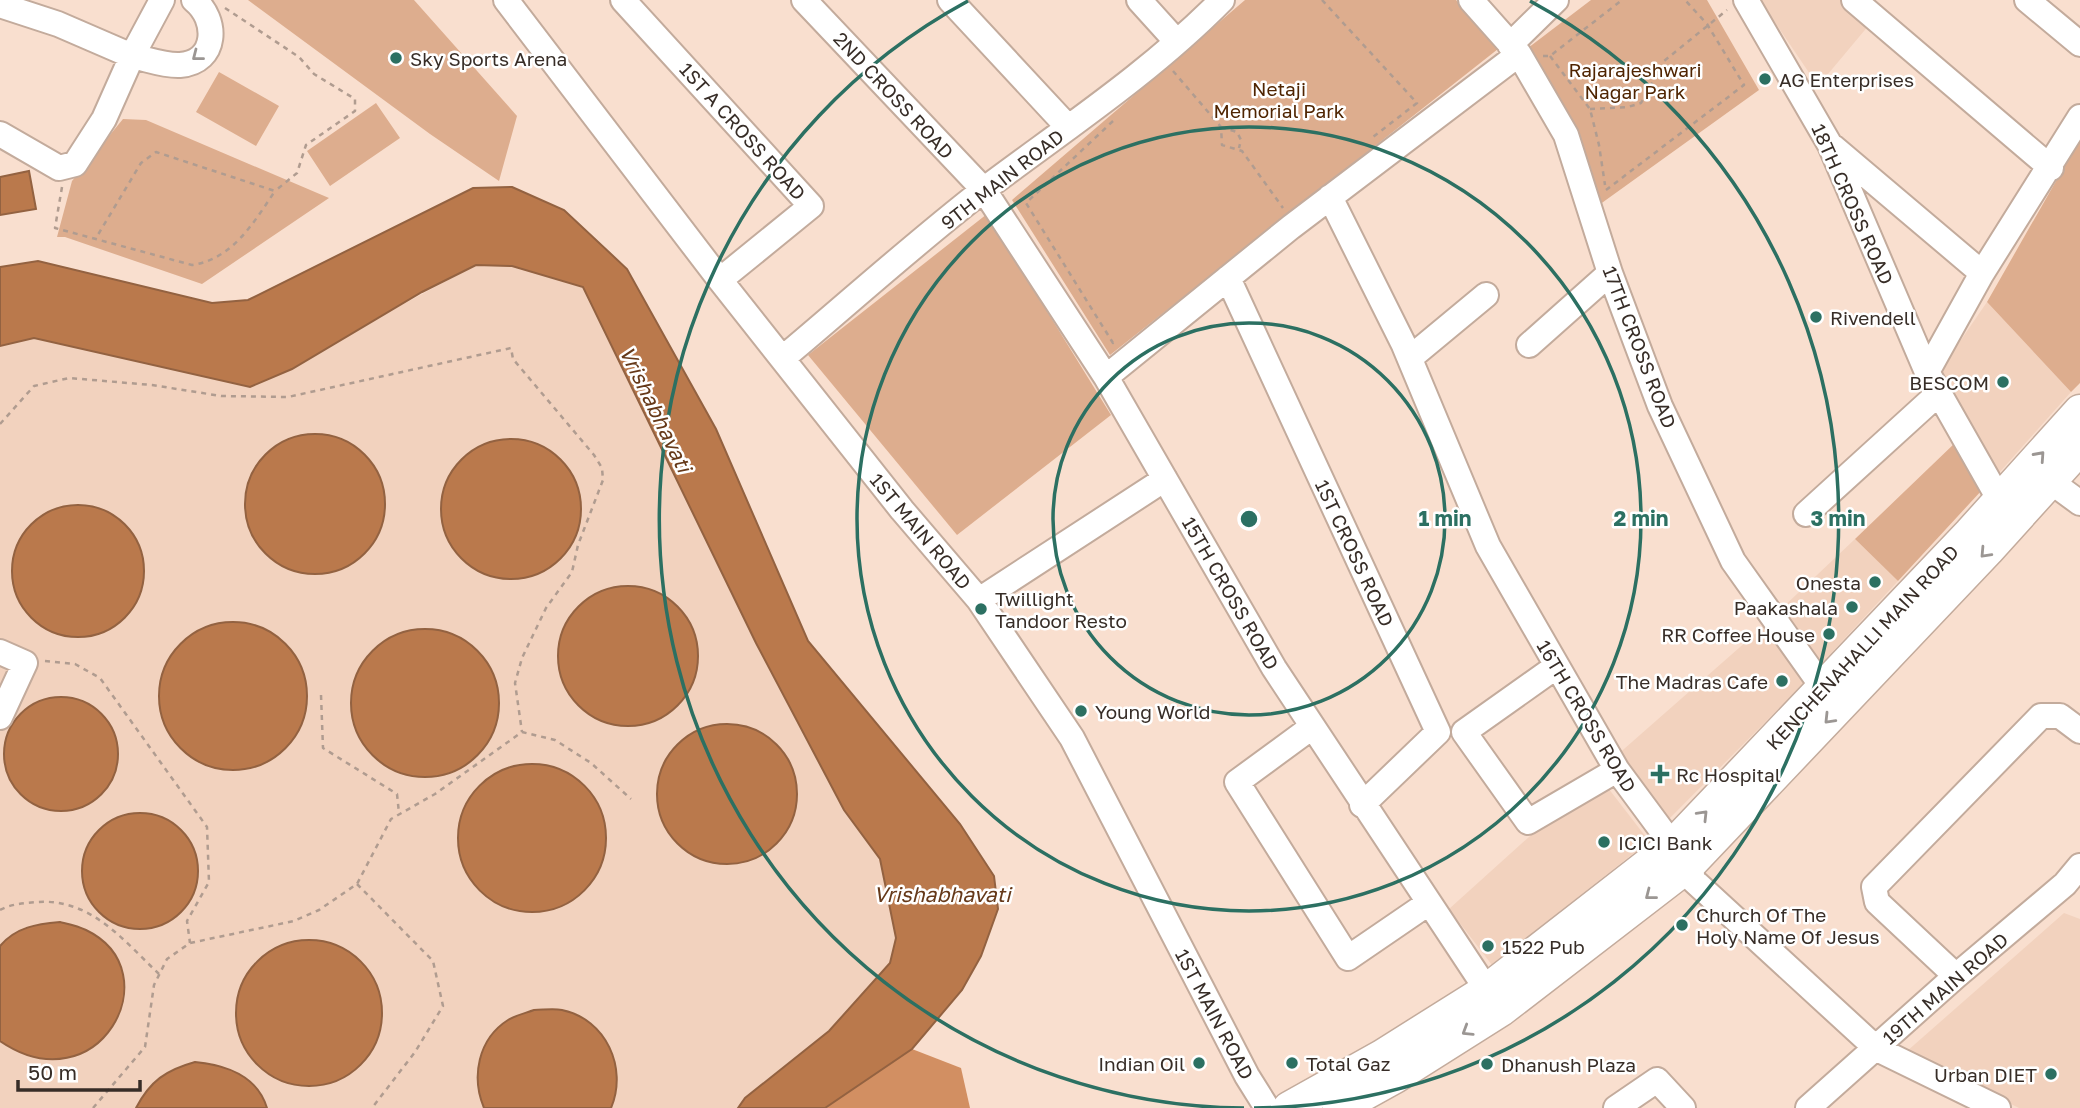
<svg xmlns="http://www.w3.org/2000/svg" width="2080" height="1108" font-family="'Golos Text',sans-serif">
	<style>
		.built { fill: #f2d2be }
		.green { fill: #ddad8e }
		.forest { fill: #d28f62 }
		.water { fill: #ba794c; stroke: #936241; stroke-width: 2 }
		.lines { fill: none; stroke-linecap: round; stroke-linejoin: round }
		.minor-casing { stroke: #c3ab9c; stroke-width: 28 }
		.major-casing { stroke: #c3ab9c; stroke-width: 35 }
		.path { stroke: #b09c90; stroke-width: 2.5; stroke-dasharray: 5 5; stroke-linecap: butt }
		.minor { stroke: #fff; stroke-width: 24 }
		.major { stroke: #fff; stroke-width: 32 }
		.oneway { stroke: #9b9693 }
		.ring { fill: none; stroke: #2c7062; stroke-width: 3.5 }
		.poi-dot { fill: #2c7062; stroke: #fff; stroke-width: 2.5 }
		.labels { text-anchor: middle; dominant-baseline: central; stroke-width: 5; stroke-linejoin: round; paint-order: stroke }
		.poi-label { font-size: 19px; fill: #372d27; stroke: #fff; text-anchor: start }
		.park-label { font-size: 19px; fill: #4f2401; stroke: #fff }
		.street-label { font-size: 19px; fill: #372d27; stroke: #fff }
		.water-label { font-size: 21px; font-style: italic; fill: #663919; stroke: #fff }
		.centre { fill: #2c7062; stroke: #fff; stroke-width: 3.5 }
		.ring-label { font-size: 21px; text-anchor: middle; font-weight: bold; fill: #2c7062; stroke: #fff; stroke-width: 5; stroke-linejoin: round; paint-order: stroke }
	</style>
	<rect width="100%" height="100%" fill="#f9dfcf"/>
	<path class="built" d="M 1760,0 L 1841,0 L 1869,25 L 1818,86 Z
		M 476,265 L 512,266 L 583,287 L 756,643 L 844,810 L 880,859 L 896,938 L 890,963 L 829,1031 L 745,1098 L 738,1108 L 0,1108 L 0,346 L 34,338 L 250,387 Z
		M 1987,302 L 2071,392 L 1998,474 L 1939,372 Z
		M 1855,539 L 1898,581 L 1820,665 L 1779,611 Z
		M 1764,626 L 1805,682 L 1668,820 L 1616,756 Z
		M 1605,784 L 1649,841 L 1492,965 L 1449,909 L 1540,827 Z
		M 2064,913 L 2080,919 L 2080,1108 L 2019,1108 L 1906,1052 Z"/>
	<path class="green" d="M 248,0 L 414,0 L 517,116 L 499,181 L 430,134 Z
		M 1245,0 L 1456,0 L 1498,49 L 1110,355 L 1012,200 Z
		M 1591,0 L 1707,0 L 1759,90 L 1592,210 L 1524,51 Z
		M 219,72 L 279,106 L 256,146 L 196,112 Z
		M 376,103 L 400,138 L 330,186 L 307,151 Z
		M 123,119 L 146,120 L 329,198 L 202,284 L 65,237 L 57,237 L 72,181 Z
		M 2080,139 L 2080,383 L 2071,392 L 1987,302 Z
		M 987,214 L 1111,415 L 957,535 L 808,355 Z
		M 1956,442 L 1982,490 L 1898,581 L 1855,539 Z"/>
	<path class="forest" d="M 912,1049 L 961,1068 L 970,1108 L 825,1108 Z"/>
	<path class="water" d="M 29,171 L 36,209 L 0,215 L 0,177 Z
		M 512,187 L 564,210 L 627,269 L 716,429 L 808,641 L 960,824 L 994,876 L 998,909 L 981,956 L 962,990 L 912,1049 L 825,1108 L 738,1108 L 745,1098 L 829,1031 L 890,963 L 896,938 L 880,859 L 844,810 L 756,643 L 583,287 L 512,266 L 476,265 L 422,292 L 292,369 L 250,387 L 34,338 L 0,346 L 0,267 L 38,261 L 212,303 L 248,300 L 473,188 Z
		M245 504a70 70 0 1 1 140 0a70 70 0 1 1-140 0Z
		M441 509a70 70 0 1 1 140 0a70 70 0 1 1-140 0Z
		M12 571a66 66 0 1 1 132 0a66 66 0 1 1-132 0Z
		M558 656a70 70 0 1 1 140 0a70 70 0 1 1-140 0Z
		M159 696a74 74 0 1 1 148 0a74 74 0 1 1-148 0Z
		M351 703a74 74 0 1 1 148 0a74 74 0 1 1-148 0Z
		M4 754a57 57 0 1 1 114 0a57 57 0 1 1-114 0Z
		M657 794a70 70 0 1 1 140 0a70 70 0 1 1-140 0Z
		M458 838a74 74 0 1 1 148 0a74 74 0 1 1-148 0Z
		M82 871a58 58 0 1 1 116 0a58 58 0 1 1-116 0Z
		M 60,922 C 68,924 78,926 86,930 C 173,972 98,1108 0,1041 L 0,946 C 16,927 37,924 60,922 Z
		M236 1013a73 73 0 1 1 146 0a73 73 0 1 1-146 0Z
		M 534,1010 C 543,1010 553,1008 562,1010 C 606,1019 628,1068 611,1108 L 484,1108 C 471,1077 478,1039 508,1020 C 516,1015 526,1013 534,1010 Z
		M 195,1062 C 226,1065 257,1075 267,1108 L 136,1108 C 150,1081 166,1070 195,1062 Z"/>
	<g class="lines">
		<defs>
			<path id="minor" d="M 162,0 L 132,56 C 147,59 165,66 180,65 C 218,62 218,19 194,0
				M 506,0 L 720,280 L 902,510 L 979,600 L 1072,738 L 1247,1076 L 1267,1108
				M 623,0 L 811,206 L 720,280
				M 804,0 L 984,190 L 1106,377 L 1274,668 L 1487,990
				M 950,0 L 1068,127
				M 1139,0 L 1177,42
				M 1471,0 L 1519,54 L 1566,135 L 1610,273 L 1660,406 L 1733,561 L 1824,689
				M 1746,0 L 1830,145 L 1927,372 L 2007,513
				M 1854,0 L 2051,168
				M 2027,0 L 2080,44
				M 0,5 L 58,24 L 132,56 L 104,119 L 75,164 L 59,168 L 0,134
				M 1510,45 L 1556,0
				M 1833,147 L 1982,273 L 1927,372
				M 1330,197 L 1404,345 L 1488,546 L 1617,770 L 1688,866 L 1694,881 L 1877,1049 L 1998,1108
				M 1982,273 L 2080,117
				M 1228,278 L 1438,732 L 1362,805
				M 1529,345 L 1610,273
				M 783,358 C 850,302 916,242 986,188 C 1066,128 1151,72 1222,0
				M 1410,358 L 1486,295
				M 1106,377 L 1291,227 L 1519,54
				M 2050,481 L 2080,503
				M 1806,514 L 1939,393
				M 979,600 L 1165,479
				M 0,652 L 25,663 L 0,717
				M 1557,666 L 1464,732 L 1528,822 L 1617,770
				M 1312,727 L 1237,782 L 1348,958 L 1427,904
				M 1956,976 L 1877,902 L 1874,887 L 2041,716 L 2060,716 L 2080,731
				M 1616,1108 L 1657,1080 L 1683,1108
				M 1808,1108 L 1956,976 L 2065,884 L 2080,866"/>
			<path id="major" d="M 1289,1108 L 1382,1056 L 1487,990 L 1672,846 L 1970,533 L 2080,411
				M 1339,1108 L 1395,1077 L 1501,1010 L 1688,866 L 1988,550 L 2080,448"/>
		</defs>
		<use href="#minor" class="minor-casing"/>
		<use href="#major" class="major-casing"/>
		<path class="path" d="M 1322,0 L 1417,103 L 1373,137
			M 225,8 L 299,57 L 314,74 L 355,99 L 355,111 L 306,145 L 297,173 L 275,191
			M 1543,56 L 1550,56 L 1622,0
			M 1550,56 L 1590,109 L 1599,145 L 1605,185
			M 1173,71 L 1221,127 L 1222,145 L 1242,151 L 1283,208
			M 1590,109 L 1628,107 L 1641,103 L 1664,61 L 1727,10
			M 1113,121 L 1026,203 L 1113,343 L 1116,341
			M 1221,127 L 1237,132 L 1241,140 L 1239,148
			M 62,187 L 55,228 L 192,265 C 233,259 254,222 275,191 L 156,152 L 141,163 L 96,238
			M 1606,190 L 1744,85 L 1707,24 L 1685,0
			M 0,424 L 34,386 L 69,378 L 152,385 L 221,396 L 288,397 L 511,348 L 513,359 L 594,455 L 602,468 L 603,480 L 578,545 L 572,572 L 546,608 L 522,658 L 515,683 L 522,732
			M 45,661 L 75,664 L 100,678 L 207,827 L 209,882 L 187,921 L 190,943
			M 321,695 L 323,748 L 397,794 L 399,813
			M 357,884 L 433,961 L 443,1006 L 415,1052 L 372,1108
			M 0,910 C 11,904 24,903 37,902 C 91,898 124,941 159,974
			M 93,1108 L 145,1047 L 154,985 L 167,959 L 190,943 L 294,921 L 319,910 L 357,884 L 391,819 L 435,794 L 522,732 L 555,740 L 591,763 L 631,799"/>
		<use href="#minor" class="minor"/>
		<use href="#major" class="major"/>
	</g>
	<defs><path id="oneway-chevron" d="M-2-3.5L2.5 0L-2 3.5" fill="none" stroke-width="1.6" stroke-linecap="round" stroke-linejoin="round" transform="scale(1.75)"/></defs>
	<g class="oneway">
		<use href="#oneway-chevron" transform="translate(197 56) rotate(142)"/>
		<use href="#oneway-chevron" transform="translate(2040 456) rotate(-48)"/>
		<use href="#oneway-chevron" transform="translate(1985 553) rotate(133)"/>
		<use href="#oneway-chevron" transform="translate(1829 719) rotate(134)"/>
		<use href="#oneway-chevron" transform="translate(1703 815) rotate(-46)"/>
		<use href="#oneway-chevron" transform="translate(1650 895) rotate(142)"/>
		<use href="#oneway-chevron" transform="translate(1467 1031) rotate(148)"/>
	</g>
	<g class="ring">
		<circle cx="1249" cy="519" r="196"/>
		<circle cx="1249" cy="519" r="392"/>
		<path d="M1244 1108A589 589 0 0 1 968 1M1530 1A589 589 0 0 1 1254 1108"/>
	</g>
	<g class="poi-dot">
		<circle cx="396" cy="58" r="7"/>
		<circle cx="1765" cy="79" r="7"/>
		<circle cx="1816" cy="317" r="7"/>
		<circle cx="2003" cy="382" r="7"/>
		<circle cx="1875" cy="582" r="7"/>
		<circle cx="1852" cy="607" r="7"/>
		<circle cx="981" cy="609" r="7"/>
		<circle cx="1829" cy="634" r="7"/>
		<circle cx="1782" cy="681" r="7"/>
		<circle cx="1081" cy="711" r="7"/>
		<path d="M1656.5 763.5h7v7h7v7h-7v7h-7v-7h-7v-7h7z"/>
		<circle cx="1604" cy="842" r="7"/>
		<circle cx="1682" cy="925" r="7"/>
		<circle cx="1488" cy="946" r="7"/>
		<circle cx="1199" cy="1063" r="7"/>
		<circle cx="1292" cy="1063" r="7"/>
		<circle cx="1487" cy="1064" r="7"/>
		<circle cx="2051" cy="1074" r="7"/>
	</g>
	<g class="labels">
		<g class="poi-label">
			<text x="410" y="58">Sky Sports Arena</text>
			<text x="1779" y="79">AG Enterprises</text>
			<text x="1830" y="317">Rivendell</text>
			<text x="1989" y="382" text-anchor="end">BESCOM</text>
			<text x="1861" y="582" text-anchor="end">Onesta</text>
			<text x="995" y="598">Twillight<tspan x="995" dy="22">Tandoor Resto</tspan></text>
			<text x="1838" y="607" text-anchor="end">Paakashala</text>
			<text x="1815" y="634" text-anchor="end">RR Coffee House</text>
			<text x="1768" y="681" text-anchor="end">The Madras Cafe</text>
			<text x="1095" y="711">Young World</text>
			<text x="1676" y="774">Rc Hospital</text>
			<text x="1618" y="842">ICICI Bank</text>
			<text x="1696" y="914">Church Of The<tspan x="1696" dy="22">Holy Name Of Jesus</tspan></text>
			<text x="1502" y="946">1522 Pub</text>
			<text x="1185" y="1063" text-anchor="end">Indian Oil</text>
			<text x="1306" y="1063">Total Gaz</text>
			<text x="1501" y="1064">Dhanush Plaza</text>
			<text x="2037" y="1074" text-anchor="end">Urban DIET</text>
		</g>
		<g class="park-label">
			<text x="1635" y="69">Rajarajeshwari<tspan x="1635" dy="22">Nagar Park</tspan></text>
			<text x="1279" y="88">Netaji<tspan x="1279" dy="22">Memorial Park</tspan></text>
		</g>
		<g class="street-label">
			<text transform="translate(894 95) rotate(47)">2ND CROSS ROAD</text>
			<text transform="translate(743 131) rotate(48)">1ST A CROSS ROAD</text>
			<text transform="translate(1002 179) rotate(-38)">9TH MAIN ROAD</text>
			<text transform="translate(1853 204) rotate(66)">18TH CROSS ROAD</text>
			<text transform="translate(1640 347) rotate(69)">17TH CROSS ROAD</text>
			<text transform="translate(921 531) rotate(50)">1ST MAIN ROAD</text>
			<text transform="translate(1355 553) rotate(65)">1ST CROSS ROAD</text>
			<text transform="translate(1231 593) rotate(60)">15TH CROSS ROAD</text>
			<text transform="translate(1862 647) rotate(-47)">KENCHENAHALLI MAIN ROAD</text>
			<text transform="translate(1587 716) rotate(59)">16TH CROSS ROAD</text>
			<text transform="translate(1945 988) rotate(-41)">19TH MAIN ROAD</text>
			<text transform="translate(1215 1014) rotate(62)">1ST MAIN ROAD</text>
		</g>
		<g class="water-label">
			<text transform="translate(656 409) rotate(64)">Vrishabhavati</text>
			<text x="942" y="894">Vrishabhavati</text>
		</g>
	</g>
	<circle cx="1249" cy="519" r="10" class="centre"/>
	<g class="ring-label">
		<text x="1445" y="526">1 min</text>
		<text x="1641" y="526">2 min</text>
		<text x="1838" y="526">3 min</text>
	</g>
	<path d="M18 1080v10h122v-10" fill="none" stroke="#372d27" stroke-width="3.5"/>
	<text x="28" y="1080" font-size="21" fill="#372d27" stroke="#ffffff" stroke-width="5" paint-order="stroke">50 m</text>
</svg>
